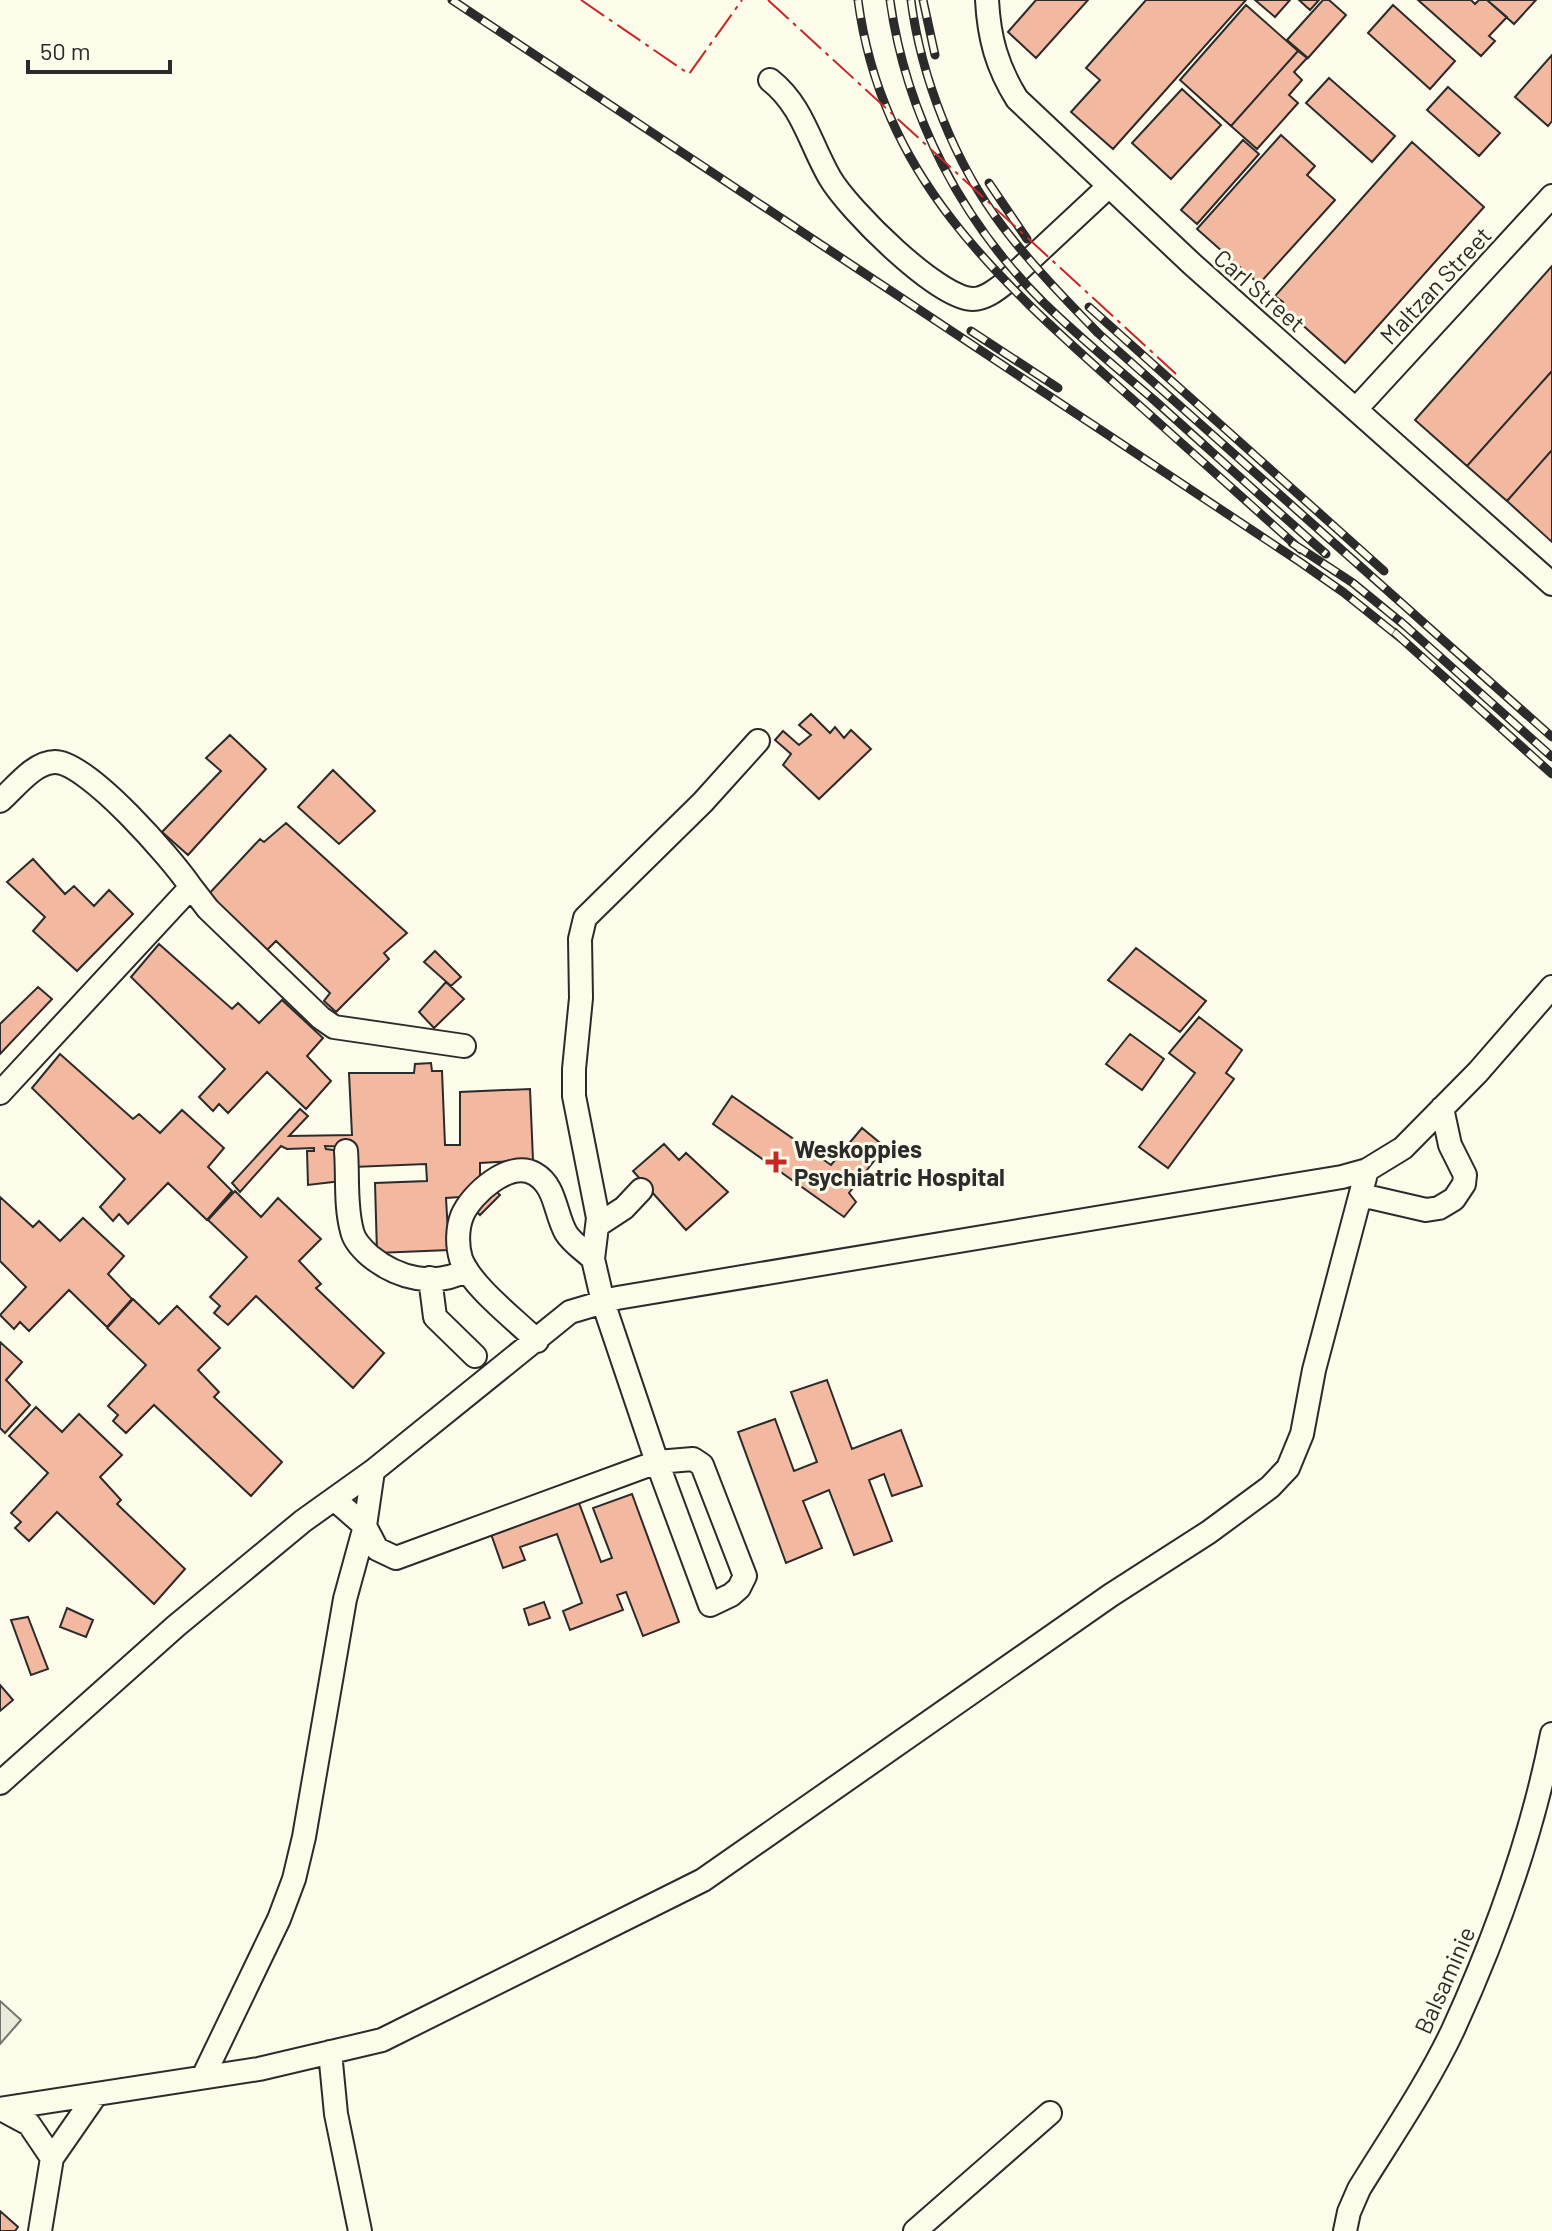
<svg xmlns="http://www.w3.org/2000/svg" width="1552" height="2231" font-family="Barlow,sans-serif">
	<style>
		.green { fill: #ecebdb; stroke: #74746e; stroke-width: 2 }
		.building { fill: #f2b8a0; stroke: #2b2b2b; stroke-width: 2 }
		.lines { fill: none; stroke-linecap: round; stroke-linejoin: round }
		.minor-casing { stroke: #2b2b2b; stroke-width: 26 }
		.minor { stroke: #fdfbea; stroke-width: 22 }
		.rail-casing { stroke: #2b2b2b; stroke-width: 9 }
		.rail { stroke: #fdfbea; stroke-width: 6; stroke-dasharray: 18; stroke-linecap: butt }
		.power { stroke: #c62828; stroke-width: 2; stroke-dasharray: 28 6 4 6; stroke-linecap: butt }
		.poi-dot { fill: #c62828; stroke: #fdfbea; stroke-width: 3 }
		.labels { text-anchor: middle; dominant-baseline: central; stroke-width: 6; stroke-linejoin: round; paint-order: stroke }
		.street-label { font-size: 24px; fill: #2b2b2b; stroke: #fdfbea }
		.poi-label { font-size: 24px; font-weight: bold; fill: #2b2b2b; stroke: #fdfbea; text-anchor: start }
	</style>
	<rect width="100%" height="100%" fill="#fdfbea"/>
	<path class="green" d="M 0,2001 L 21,2020 L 0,2044 Z"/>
	<path class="building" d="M 1036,0 L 1088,0 L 1036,58 L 1008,32 Z
		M 1146,0 L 1246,0 L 1113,149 L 1071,112 L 1100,80 L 1086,68 Z
		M 1255,0 L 1290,0 L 1275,17 Z
		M 1299,0 L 1319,0 L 1310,10 Z
		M 1323,0 L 1329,0 L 1346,15 L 1308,58 L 1287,40 Z
		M 1418,0 L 1471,0 L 1475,4 L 1479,0 L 1487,0 L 1507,17 L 1489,36 L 1495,41 L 1481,56 Z
		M 1487,0 L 1536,0 L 1514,24 Z
		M 1246,5 L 1298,51 L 1231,126 L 1180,80 Z
		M 1393,5 L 1455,61 L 1430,89 L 1368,33 Z
		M 1298,51 L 1307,58 L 1294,72 L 1302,80 L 1289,95 L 1298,103 L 1257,149 L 1231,126 Z
		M 1552,55 L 1552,121 L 1548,126 L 1515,97 Z
		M 1329,78 L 1395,136 L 1372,162 L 1306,103 Z
		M 1448,87 L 1500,133 L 1479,156 L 1427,110 Z
		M 1182,89 L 1221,125 L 1171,179 L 1132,143 Z
		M 1281,135 L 1315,166 L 1307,175 L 1335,200 L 1259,284 L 1197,229 Z
		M 1243,140 L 1259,154 L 1197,224 L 1181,210 Z
		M 1412,142 L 1484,207 L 1345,363 L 1280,305 L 1283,302 L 1275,296 Z
		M 1552,266 L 1552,371 L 1467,466 L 1415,420 Z
		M 1552,371 L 1552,450 L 1507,501 L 1467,466 Z
		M 1552,450 L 1552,542 L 1507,501 Z
		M 811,714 L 830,733 L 835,727 L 844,738 L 851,730 L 871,749 L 819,799 L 783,765 L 791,754 L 775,740 L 783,731 L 799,745 L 811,735 L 799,725 Z
		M 230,735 L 266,769 L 188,855 L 162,832 L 221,771 L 206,758 Z
		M 333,770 L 375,811 L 339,844 L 298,807 Z
		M 286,823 L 407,933 L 384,953 L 389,959 L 336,1012 L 324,1001 L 330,993 L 276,941 L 265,952 L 206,897 L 260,839 L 264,842 Z
		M 33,859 L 65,894 L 74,886 L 94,906 L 109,890 L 133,914 L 77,971 L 33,931 L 45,917 L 7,882 Z
		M 159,944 L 232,1009 L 238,1003 L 259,1023 L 282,1000 L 323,1038 L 307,1056 L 331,1081 L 306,1109 L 267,1072 L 228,1113 L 219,1104 L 213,1111 L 199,1097 L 225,1069 L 131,977 Z
		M 1136,948 L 1206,1001 L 1180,1032 L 1108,980 Z
		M 435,951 L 461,977 L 451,986 L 424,962 Z
		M 446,982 L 464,999 L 434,1028 L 419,1012 Z
		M 38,987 L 52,999 L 0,1054 L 0,1024 Z
		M 1199,1017 L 1242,1050 L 1226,1073 L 1234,1079 L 1168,1168 L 1139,1147 L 1195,1073 L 1169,1053 Z
		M 1130,1034 L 1164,1059 L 1142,1090 L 1106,1064 Z
		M 60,1054 L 133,1119 L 139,1114 L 160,1133 L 182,1110 L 224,1148 L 208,1167 L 232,1191 L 207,1220 L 168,1183 L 128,1224 L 119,1214 L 113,1221 L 100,1207 L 125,1179 L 32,1088 Z
		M 431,1063 L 432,1071 L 442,1071 L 445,1145 L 460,1145 L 460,1092 L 530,1089 L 533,1160 L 480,1163 L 480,1176 L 500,1195 L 480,1215 L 460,1197 L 446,1198 L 449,1250 L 377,1253 L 375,1183 L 427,1181 L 426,1164 L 353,1167 L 353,1147 L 325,1146 L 326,1149 L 341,1151 L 341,1181 L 308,1185 L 307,1151 L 314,1151 L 314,1148 L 287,1149 L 281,1146 L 240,1192 L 232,1183 L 300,1109 L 308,1116 L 289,1136 L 352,1135 L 349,1073 L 414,1073 L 415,1064 Z
		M 732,1096 L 831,1165 L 862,1128 L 885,1147 L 849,1193 L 856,1202 L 844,1217 L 713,1124 Z
		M 664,1144 L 679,1160 L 686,1153 L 728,1192 L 686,1230 L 633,1171 Z
		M 235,1191 L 261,1217 L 278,1198 L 321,1239 L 299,1261 L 321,1284 L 316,1288 L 384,1353 L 353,1388 L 256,1296 L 228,1325 L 214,1313 L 220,1306 L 210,1297 L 247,1257 L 208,1220 Z
		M 0,1197 L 33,1227 L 39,1221 L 60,1241 L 83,1218 L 124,1256 L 108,1274 L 132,1299 L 107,1327 L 69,1290 L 29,1331 L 20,1322 L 14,1329 L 0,1315 L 26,1287 L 0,1261 Z
		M 133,1299 L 159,1324 L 177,1306 L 220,1348 L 198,1370 L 219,1392 L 214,1397 L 282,1462 L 251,1496 L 154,1405 L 126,1433 L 113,1421 L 118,1415 L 108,1406 L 146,1365 L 107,1328 Z
		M 0,1342 L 22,1362 L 6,1380 L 30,1405 L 5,1433 L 0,1428 Z
		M 827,1380 L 852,1449 L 901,1430 L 922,1486 L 892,1496 L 884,1474 L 869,1480 L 892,1541 L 854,1555 L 829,1490 L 803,1501 L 822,1548 L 786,1563 L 738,1432 L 775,1419 L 794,1471 L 817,1462 L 791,1392 Z
		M 36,1407 L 62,1432 L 79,1414 L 122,1455 L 100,1477 L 121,1500 L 117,1504 L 185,1569 L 154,1604 L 57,1512 L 29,1541 L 15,1528 L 21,1522 L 11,1513 L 48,1473 L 9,1436 Z
		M 632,1494 L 679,1622 L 643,1636 L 626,1592 L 617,1595 L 623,1610 L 570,1630 L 563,1611 L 582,1603 L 557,1534 L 520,1547 L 525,1560 L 503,1568 L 491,1534 L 579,1503 L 601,1562 L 612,1558 L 593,1508 Z
		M 544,1602 L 550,1618 L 529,1625 L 524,1609 Z
		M 67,1608 L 93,1620 L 86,1637 L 60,1627 Z
		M 28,1617 L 48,1669 L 31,1675 L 11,1620 Z
		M 0,1685 L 13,1700 L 0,1711 Z
		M 0,2211 L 18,2227 L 15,2231 L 0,2231 Z"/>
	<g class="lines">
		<defs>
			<path id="minor" d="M 987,0 C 989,38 997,67 1017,99 L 1192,264 L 1552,584
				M 770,80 C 803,106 810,144 830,178 C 848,209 938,299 973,299 C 985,299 996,290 1005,283 L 1109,186
				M 1356,409 L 1552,196
				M 0,801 C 15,788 34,762 55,762 C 88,762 172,859 191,887
				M 0,1093 L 191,887 L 208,909 L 321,1018 L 334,1027 L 464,1046
				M 346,1151 C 348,1176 345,1206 352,1231 C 354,1241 362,1249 370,1256 C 397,1278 434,1288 467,1270
				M 1361,1195 L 1426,1210 L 1439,1208 L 1454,1199 L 1464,1184 L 1465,1175 L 1450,1145 L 1442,1108
				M 598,1225 L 624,1208 L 641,1190
				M 430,1278 L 435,1317 L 475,1356
				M 537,1341 C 515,1319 472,1287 461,1259 C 457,1246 457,1229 462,1216 C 471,1194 510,1159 535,1174 C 556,1186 555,1214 566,1233 C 572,1243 585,1251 593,1259
				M 334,1499 L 365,1526 L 377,1549 L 396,1558 L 657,1462 L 693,1459 L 702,1465 L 745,1576 L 739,1588 L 731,1595 L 710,1605 L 657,1462 L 603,1302 L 593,1259 L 598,1218 L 574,1096 L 574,1069 L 581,998 L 580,939 L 585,918 L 703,802 L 758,741
				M 0,1783 L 176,1626 L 303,1521 L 373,1471 L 570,1312 L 617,1298 L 1342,1177 L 1367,1170 L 1403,1148 L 1478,1072 L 1552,987
				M 330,2052 L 336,2114 L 360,2231
				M 203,2077 L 279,1919 L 294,1879 L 304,1837 L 345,1599 L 365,1526 L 373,1471
				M 0,2109 L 259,2069 L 382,2040 L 703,1880 L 1111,1595 L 1209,1532 L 1270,1487 L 1288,1468 L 1302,1434 L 1314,1370 L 1367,1170
				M 1,2109 L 29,2124 L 52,2158
				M 40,2231 L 52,2158 L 95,2096
				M 915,2231 L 1050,2113
				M 1345,2231 L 1349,2212 L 1359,2189 C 1391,2137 1427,2085 1453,2030 C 1496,1936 1532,1836 1552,1734"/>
		</defs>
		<use href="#minor" class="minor-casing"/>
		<use href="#minor" class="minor"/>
		<defs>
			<path id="rail" d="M 452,0 L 1300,562 L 1343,592 L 1403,640
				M 858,0 C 881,175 995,277 1120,388 C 1180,442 1241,496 1301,550
				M 890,0 C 906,115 962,222 1044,303 C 1079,337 1117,368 1154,400 C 1211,451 1268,503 1326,554
				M 911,0 C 921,78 955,164 1003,227 C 1032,265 1065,299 1098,333 L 1552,737
				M 923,0 L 935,55
				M 989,183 L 1027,239
				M 1089,307 L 1384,571
				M 971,331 L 1058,388
				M 1292,543 L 1353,583 L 1408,628
				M 1400,621 L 1552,757
				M 1394,632 L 1552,774"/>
		</defs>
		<use href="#rail" class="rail-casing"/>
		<use href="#rail" class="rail"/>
		<path class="power" d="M 581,0 L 689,74 L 742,0
			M 768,0 L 1176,374"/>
	</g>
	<path class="poi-dot" d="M772 1150h8v8h8v8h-8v8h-8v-8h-8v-8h8z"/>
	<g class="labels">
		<g class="street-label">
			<text transform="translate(1435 285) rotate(-47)">Maltzan Street</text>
			<text transform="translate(1260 290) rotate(41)">Carl Street</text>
			<text transform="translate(1444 1980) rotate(-66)">Balsaminie</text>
		</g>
		<g class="poi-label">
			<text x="794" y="1148">Weskoppies<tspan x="794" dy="28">Psychiatric Hospital</tspan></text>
		</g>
	</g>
	<path d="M28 60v12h142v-12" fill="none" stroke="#2b2b2b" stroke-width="4"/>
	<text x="40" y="60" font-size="24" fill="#2b2b2b" stroke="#fdfbea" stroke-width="6" paint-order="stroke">50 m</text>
</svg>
